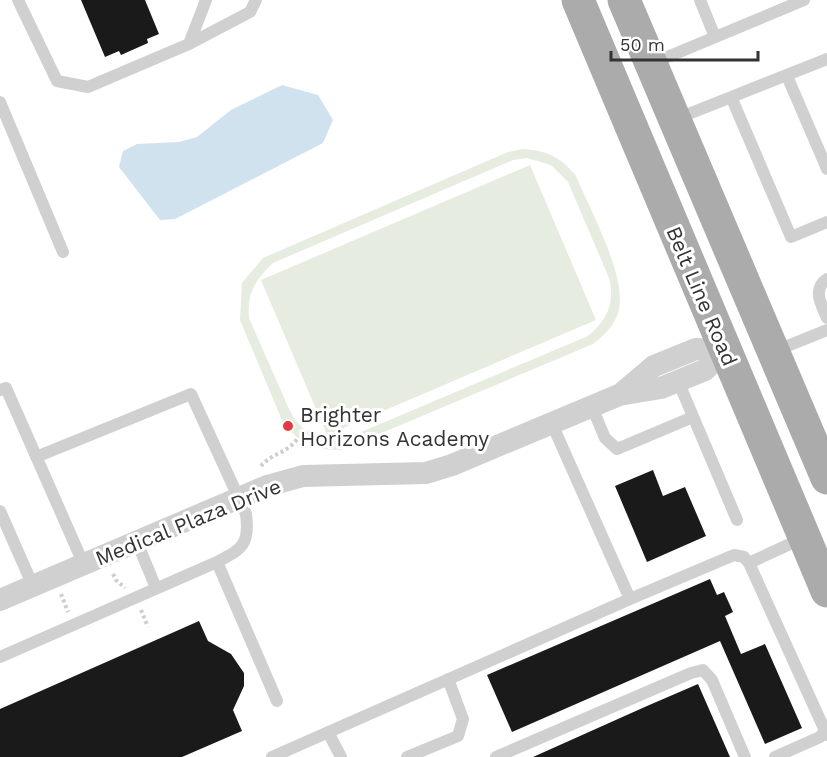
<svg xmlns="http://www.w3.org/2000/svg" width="827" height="757" font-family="'Work Sans',sans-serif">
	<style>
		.green { fill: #e6ecdf; fill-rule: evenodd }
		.water { fill: #cfe2ee }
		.building { fill: #1a1a1a }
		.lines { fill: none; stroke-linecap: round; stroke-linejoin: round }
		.path { stroke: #cdcdcd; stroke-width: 4; stroke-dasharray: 3 3; stroke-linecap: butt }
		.lane { stroke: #d0d0d0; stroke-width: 12 }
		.street { stroke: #d0d0d0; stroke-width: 22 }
		.primary { stroke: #ababab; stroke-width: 33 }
		.poi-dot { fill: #e63946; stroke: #fff; stroke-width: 2 }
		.labels { text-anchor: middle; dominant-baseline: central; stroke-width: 6; stroke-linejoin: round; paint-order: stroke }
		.street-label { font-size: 21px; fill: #333; stroke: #fff }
		.poi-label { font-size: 21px; fill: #333; stroke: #fff; text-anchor: start }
	</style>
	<rect width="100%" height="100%" fill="#fff"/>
	<path class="green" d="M 522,149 C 546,150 561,157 576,176 C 590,210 631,283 617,316 C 612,328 603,336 593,344 L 341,450 L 322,449 L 300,440 L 284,425 L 240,320 L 242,283 L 263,258 L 508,152 ZM 527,158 L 551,165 L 568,182 L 609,278 C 615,303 608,319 588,336 L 347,438 C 320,441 301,434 289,409 L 249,318 C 247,293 255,280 273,263 L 513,160 Z
		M 530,165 L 596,320 L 327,435 L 261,280 Z"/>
	<path class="water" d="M 282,85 L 318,95 L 333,120 L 323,143 L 175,219 L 160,220 L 119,167 L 123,151 L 137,144 L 179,142 L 197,137 L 231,110 Z"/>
	<path class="building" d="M 81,0 L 145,0 L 159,34 L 147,39 L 148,43 L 121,55 L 119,51 L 105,57 Z
		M 653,470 L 663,496 L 685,487 L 706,536 L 647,562 L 615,486 Z
		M 710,579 L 717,595 L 724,592 L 733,612 L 725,616 L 741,654 L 765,644 L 802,728 L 765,744 L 720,641 L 512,732 L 487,675 Z
		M 199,621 L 208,641 L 231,654 L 244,673 L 244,686 L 233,710 L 242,731 L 182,757 L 0,757 L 0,709 Z
		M 698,684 L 730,757 L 533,757 L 647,706 Z"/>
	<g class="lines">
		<path class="path" d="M 261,466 C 272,453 288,453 298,438
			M 113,574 L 116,580 L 125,588
			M 61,594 L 68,612
			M 141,610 L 148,627"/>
		<path class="lane" d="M 18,0 L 57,81 L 88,87 L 189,44 L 250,12 L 256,0
			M 700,0 L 715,37
			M 189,44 L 206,0
			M 653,63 L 804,0
			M 787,76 L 827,169
			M 732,99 L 791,237 L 827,222
			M 0,102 L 63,252
			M 676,119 L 827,59
			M 827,279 C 812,289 821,304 827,318
			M 775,351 L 827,330
			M 678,381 L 737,520
			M 0,390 L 6,388 L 84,565
			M 592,407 L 605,438 L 617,449 L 693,417
			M 552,424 L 630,599 L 734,555 L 744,557 L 749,563 L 803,538
			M 0,511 L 33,586
			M 137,542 L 156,588
			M 217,562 L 277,701
			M 749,563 L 827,735
			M 0,657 L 217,562 C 242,549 250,545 246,514 L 191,394 L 36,457
			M 328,732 L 341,757
			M 272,757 L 630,599
			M 407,757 L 458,736 L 463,719 L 448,679
			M 496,757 L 691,673 L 703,670 L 712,680 L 745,757
			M 775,757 L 820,737 L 827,729"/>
		<path class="street" d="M 621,394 L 654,366 L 696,349 L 725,350
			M 0,600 L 267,486 L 303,476 L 426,473 L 452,465 L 619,395 L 661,388 L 705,370 L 725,350"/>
		<path class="primary" d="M 578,0 L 827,591
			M 624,0 L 827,478"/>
	</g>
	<circle class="poi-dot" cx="288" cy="426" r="6"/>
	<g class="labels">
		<g class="street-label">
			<text transform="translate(702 296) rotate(67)">Belt Line Road</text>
			<text transform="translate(188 522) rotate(-22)">Medical Plaza Drive</text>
		</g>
		<g class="poi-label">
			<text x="300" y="414">Brighter<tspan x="300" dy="24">Horizons Academy</tspan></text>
		</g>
	</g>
	<path d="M611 51v9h147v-9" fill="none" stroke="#333333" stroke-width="3"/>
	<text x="620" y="51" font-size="18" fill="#333333" stroke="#ffffff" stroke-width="4.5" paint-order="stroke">50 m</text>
</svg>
